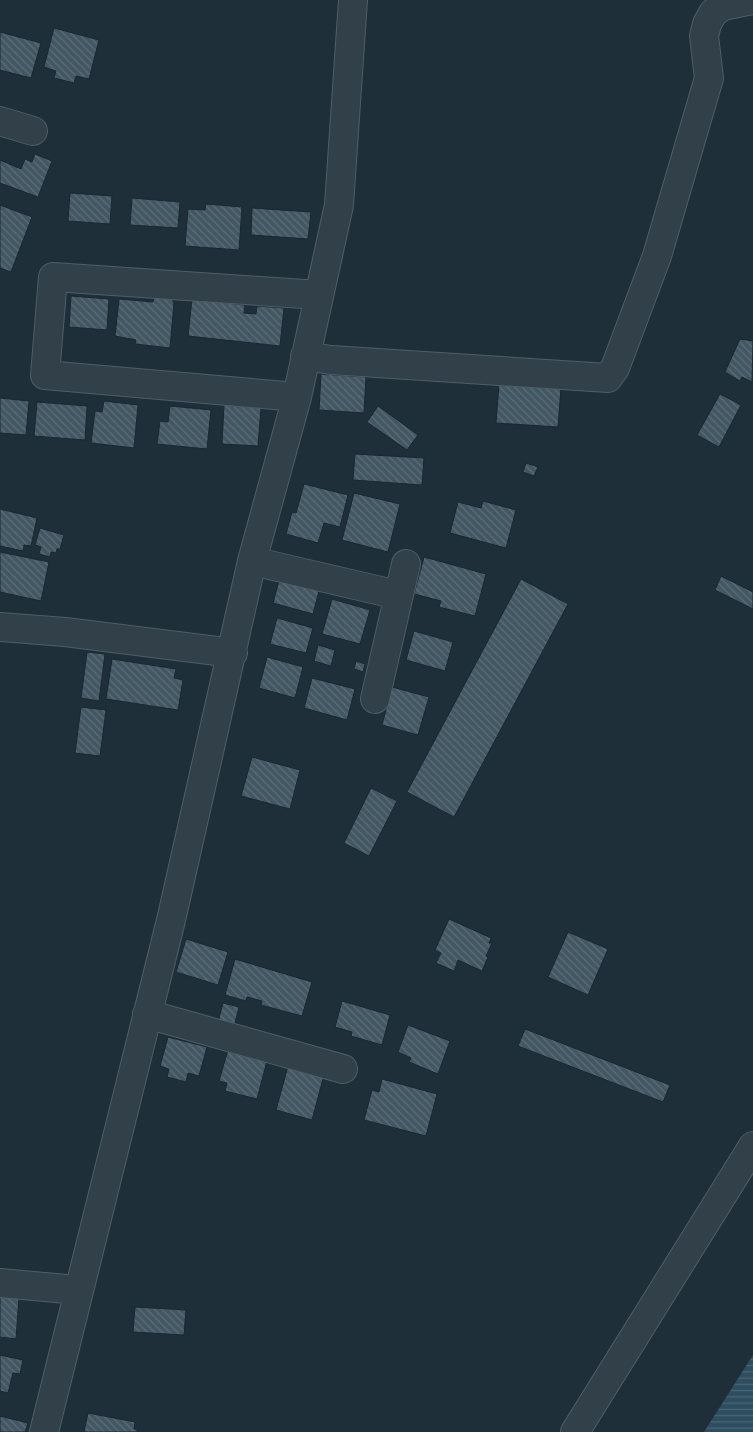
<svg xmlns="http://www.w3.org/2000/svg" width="753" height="1432" font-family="'IBM Plex Sans',sans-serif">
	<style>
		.water { fill: url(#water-rules) }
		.building { fill: url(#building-back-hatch); stroke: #192730 }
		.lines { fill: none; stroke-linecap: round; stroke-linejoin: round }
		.minor-casing { stroke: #4f5e67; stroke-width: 30 }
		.minor { stroke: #324049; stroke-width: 28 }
	</style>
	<defs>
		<pattern id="water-rules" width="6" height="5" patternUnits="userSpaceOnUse" patternTransform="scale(1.25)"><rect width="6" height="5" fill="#2e4d60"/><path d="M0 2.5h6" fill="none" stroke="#4a6575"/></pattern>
		<pattern id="building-back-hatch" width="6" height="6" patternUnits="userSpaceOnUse" patternTransform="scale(1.25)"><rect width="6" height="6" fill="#435763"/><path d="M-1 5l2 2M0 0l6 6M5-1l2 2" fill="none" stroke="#5b6d78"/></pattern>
	</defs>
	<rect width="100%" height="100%" fill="#1e2f39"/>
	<path class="water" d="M 753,1355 L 753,1432 L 704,1432 Z"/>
	<path class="building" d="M 54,28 L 99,40 L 89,79 L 76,76 L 74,83 L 54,78 L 56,71 L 44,67 Z
		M 0,32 L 41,43 L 31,78 L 0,70 Z
		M 35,154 L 52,161 L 38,197 L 0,183 L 0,160 L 21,169 L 25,159 L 32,162 Z
		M 70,193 L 112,196 L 110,224 L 68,221 Z
		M 132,198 L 180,202 L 178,228 L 130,225 Z
		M 206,204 L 242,207 L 239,250 L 185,246 L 188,209 L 205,210 Z
		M 0,205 L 32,217 L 11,272 L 0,268 Z
		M 252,208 L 311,212 L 308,239 L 251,235 Z
		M 71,296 L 109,299 L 107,330 L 69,327 Z
		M 154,297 L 172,299 L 174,303 L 170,348 L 135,344 L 136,340 L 115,336 L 119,299 L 153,302 Z
		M 192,299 L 245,305 L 244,313 L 256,314 L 257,306 L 284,308 L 280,346 L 188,336 Z
		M 740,339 L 753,341 L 752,382 L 742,377 L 740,381 L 725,372 Z
		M 321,374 L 366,377 L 364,413 L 319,410 Z
		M 499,384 L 561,388 L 558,427 L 496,423 Z
		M 720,394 L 741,405 L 719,447 L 697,435 Z
		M 0,398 L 29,401 L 26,435 L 0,433 Z
		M 104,401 L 138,405 L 134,448 L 91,443 L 95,411 L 102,412 Z
		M 37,402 L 87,406 L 85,440 L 34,436 Z
		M 224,405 L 261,408 L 258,446 L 222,444 Z
		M 170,406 L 211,410 L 207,449 L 157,444 L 160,421 L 168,422 Z
		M 378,406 L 418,435 L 407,450 L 367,422 Z
		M 355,454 L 424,458 L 422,485 L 353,480 Z
		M 526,463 L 538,467 L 534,476 L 523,472 Z
		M 304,484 L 348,495 L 340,527 L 324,523 L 318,543 L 286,534 L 292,512 L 296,513 Z
		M 354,493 L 400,504 L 388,552 L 342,540 Z
		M 483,501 L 516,510 L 506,548 L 450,533 L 458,502 L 481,508 Z
		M 0,509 L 37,518 L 31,546 L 24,545 L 23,551 L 0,546 Z
		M 40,528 L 64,535 L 60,549 L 57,549 L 56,553 L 51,552 L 50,557 L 39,554 L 41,547 L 35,545 Z
		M 0,552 L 49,562 L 41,601 L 0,592 Z
		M 424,557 L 486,574 L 475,616 L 439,607 L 441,601 L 414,594 Z
		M 721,576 L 753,592 L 753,609 L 715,590 Z
		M 521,579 L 568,604 L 454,817 L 407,792 Z
		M 279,581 L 319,591 L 313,614 L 273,603 Z
		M 332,599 L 370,610 L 360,644 L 322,634 Z
		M 277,618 L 313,628 L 306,653 L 270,644 Z
		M 414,631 L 453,642 L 445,671 L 406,660 Z
		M 318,645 L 335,650 L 331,666 L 314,661 Z
		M 87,652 L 105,654 L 99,701 L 81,698 Z
		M 267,657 L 303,667 L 295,698 L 259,688 Z
		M 112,659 L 176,669 L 174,678 L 183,680 L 178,710 L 106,699 Z
		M 356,661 L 365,664 L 363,672 L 354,669 Z
		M 312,678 L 355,689 L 347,720 L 304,708 Z
		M 392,687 L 429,697 L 418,735 L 382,725 Z
		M 81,707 L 106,710 L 100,756 L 75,753 Z
		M 252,757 L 300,770 L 290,809 L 241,796 Z
		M 371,788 L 397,801 L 369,856 L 344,843 Z
		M 449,919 L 491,938 L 489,943 L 492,943 L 486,956 L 488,957 L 482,971 L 458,960 L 454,971 L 436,963 L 441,953 L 435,950 Z
		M 568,932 L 608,949 L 588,995 L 548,977 Z
		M 186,939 L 228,952 L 218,985 L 176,972 Z
		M 235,959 L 312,982 L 302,1016 L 261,1005 L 262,1001 L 247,997 L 246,1001 L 225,995 Z
		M 342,1001 L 390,1015 L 382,1045 L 351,1036 L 352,1032 L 335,1027 Z
		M 223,1003 L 239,1007 L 234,1027 L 218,1022 Z
		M 408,1025 L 450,1041 L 438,1074 L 409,1062 L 411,1058 L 398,1052 Z
		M 525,1029 L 670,1085 L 663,1102 L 518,1046 Z
		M 168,1037 L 207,1047 L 199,1076 L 188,1073 L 186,1082 L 167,1077 L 169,1069 L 160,1066 Z
		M 228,1050 L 267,1061 L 257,1099 L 225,1091 L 227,1083 L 219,1081 Z
		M 288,1066 L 324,1075 L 312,1120 L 276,1110 Z
		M 382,1079 L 437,1094 L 426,1136 L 364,1120 L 372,1090 L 379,1092 Z
		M 0,1296 L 19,1297 L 16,1339 L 0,1337 Z
		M 135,1307 L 186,1310 L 184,1335 L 133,1332 Z
		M 0,1355 L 23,1360 L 20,1374 L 13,1373 L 8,1393 L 0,1391 Z
		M 88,1413 L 135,1422 L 134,1429 L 137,1429 L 137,1432 L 84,1432 Z
		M 0,1416 L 28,1423 L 25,1432 L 0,1432 Z"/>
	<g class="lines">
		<defs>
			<path id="minor" d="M 0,121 L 33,131
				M 305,356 L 331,360 L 608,378 L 615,368 L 657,256 L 709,78 L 704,36 L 707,24 L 713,13 L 723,6 L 753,0
				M 297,397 L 45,375 L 53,277 L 319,295
				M 252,561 L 398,595
				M 0,627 L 65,632 L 233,653
				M 375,699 L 406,564
				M 147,1014 L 343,1069
				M 0,1283 L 78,1290
				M 44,1432 L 172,916 L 252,561 L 297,397 L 339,205 L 353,0
				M 575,1432 L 753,1146"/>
		</defs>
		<use href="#minor" class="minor-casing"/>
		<use href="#minor" class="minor"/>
	</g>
</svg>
